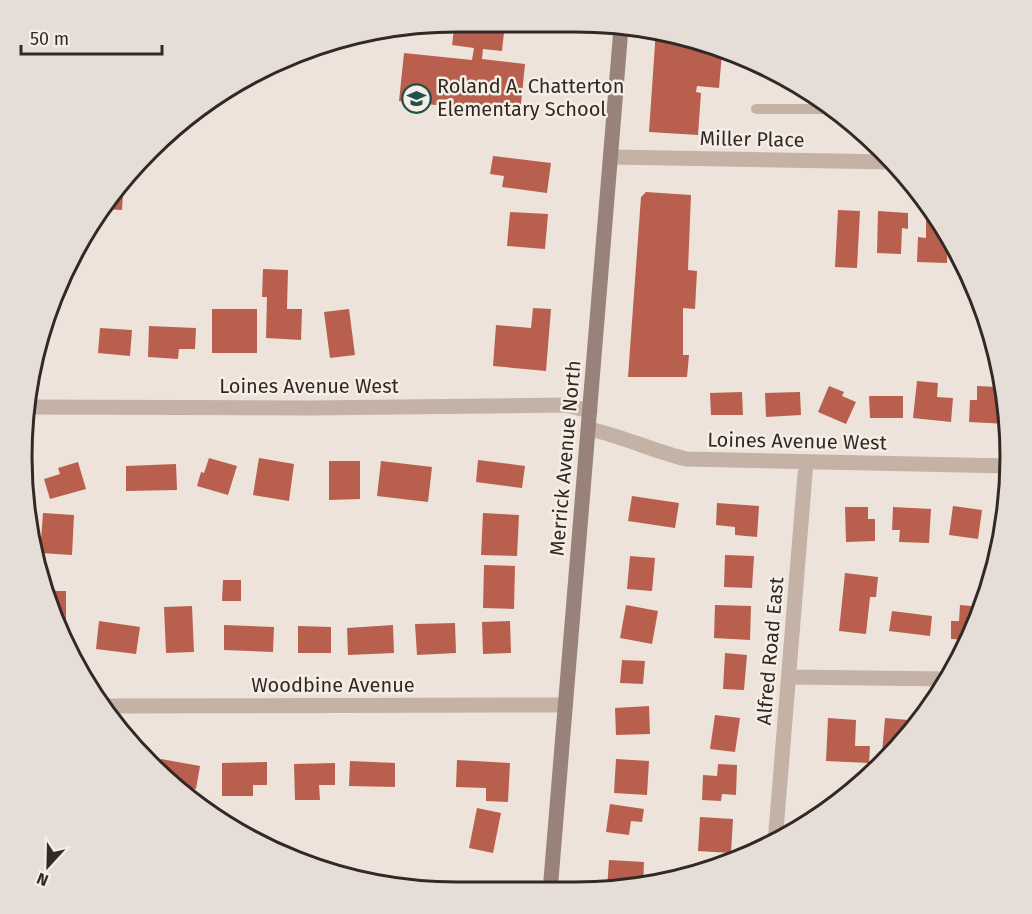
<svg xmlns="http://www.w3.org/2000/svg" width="1032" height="914" font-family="'Fira Sans',sans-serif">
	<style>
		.building { fill: #b8604d }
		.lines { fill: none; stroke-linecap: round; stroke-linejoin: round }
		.service { stroke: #c4b2a7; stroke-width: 10 }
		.minor { stroke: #c4b2a7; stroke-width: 15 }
		.secondary { stroke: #988279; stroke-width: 15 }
		.labels { text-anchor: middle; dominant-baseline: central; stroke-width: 5; stroke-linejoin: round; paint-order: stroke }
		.poi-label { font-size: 20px; fill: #322927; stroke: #f6ede5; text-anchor: start }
		.street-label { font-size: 20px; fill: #322927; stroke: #f6ede5 }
		.rim { fill: none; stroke: #322927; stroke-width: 3 }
	</style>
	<rect width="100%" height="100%" fill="#eee3da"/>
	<path class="building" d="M 455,21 L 505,23 L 502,51 L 483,49 L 482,59 L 525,64 L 520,114 L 399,101 L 404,53 L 472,60 L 474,48 L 452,45 Z
		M 656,29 L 722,53 L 719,88 L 697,86 L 696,92 L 701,93 L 698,135 L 649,132 Z
		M 493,156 L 551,163 L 547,193 L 502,187 L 504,176 L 490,174 Z
		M 124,178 L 122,210 L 101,209 L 111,192 Z
		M 646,192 L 691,195 L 688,270 L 697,271 L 695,309 L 683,308 L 683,355 L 689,355 L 687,377 L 628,377 L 641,197 Z
		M 838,210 L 860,211 L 857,268 L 835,267 Z
		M 926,210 L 932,210 L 948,235 L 947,263 L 917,262 L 918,237 L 926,238 Z
		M 878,211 L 908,213 L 908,229 L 902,228 L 901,254 L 877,253 Z
		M 510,212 L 548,214 L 545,249 L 507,246 Z
		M 74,256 L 72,275 L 64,274 Z
		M 263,269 L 288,270 L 287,309 L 302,309 L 301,340 L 266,338 L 267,297 L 262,297 Z
		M 533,308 L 551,309 L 546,371 L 493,366 L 496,325 L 531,328 Z
		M 212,309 L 257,309 L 257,353 L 212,353 Z
		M 349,309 L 355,355 L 330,358 L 324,312 Z
		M 149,326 L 196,328 L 195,349 L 179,349 L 178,359 L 148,357 Z
		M 100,328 L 132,330 L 130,356 L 98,353 Z
		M 917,381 L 938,383 L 937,397 L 953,398 L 951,422 L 913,418 Z
		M 829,386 L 844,392 L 842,396 L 856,402 L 846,424 L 818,412 Z
		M 977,386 L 997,387 L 996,402 L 1006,402 L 1007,424 L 969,422 L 970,400 L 977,400 Z
		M 742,392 L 743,415 L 711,415 L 710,393 Z
		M 800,392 L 801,415 L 766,417 L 765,393 Z
		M 869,396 L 903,396 L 903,418 L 870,418 Z
		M 209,458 L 237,466 L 228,495 L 197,486 L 201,472 L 204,473 Z
		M 259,458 L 294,464 L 289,501 L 253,495 Z
		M 478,460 L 525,466 L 522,488 L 476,482 Z
		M 329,461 L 360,461 L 360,499 L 329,500 Z
		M 381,461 L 432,467 L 428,502 L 377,496 Z
		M 78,462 L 86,489 L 50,499 L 44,479 L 60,474 L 58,468 Z
		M 176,464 L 177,490 L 126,491 L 126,466 Z
		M 632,496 L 679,503 L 675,528 L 628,521 Z
		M 717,503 L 759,506 L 757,537 L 735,535 L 735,527 L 716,525 Z
		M 953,506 L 982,510 L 978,539 L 949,535 Z
		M 845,507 L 868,507 L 868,519 L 875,519 L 875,541 L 846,542 Z
		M 893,507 L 931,509 L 929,543 L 899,542 L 900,530 L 892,530 Z
		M 997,509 L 1007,509 L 1003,534 L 997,533 Z
		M 43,513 L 74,515 L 72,555 L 40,553 Z
		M 483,513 L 519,515 L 517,556 L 481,555 Z
		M 725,555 L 754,556 L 752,588 L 724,587 Z
		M 630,556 L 655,558 L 652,591 L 627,589 Z
		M 484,565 L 515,566 L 514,609 L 483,608 Z
		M 845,573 L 878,577 L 876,597 L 870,597 L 866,634 L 839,631 Z
		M 223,580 L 241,580 L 241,601 L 222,601 Z
		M 44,591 L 66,591 L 66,643 Z
		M 626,605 L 658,611 L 652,644 L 620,638 Z
		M 715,605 L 751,606 L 750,640 L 714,638 Z
		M 960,605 L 983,607 L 969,640 L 951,639 L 951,621 L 959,621 Z
		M 192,606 L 194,652 L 166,653 L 164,607 Z
		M 892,611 L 932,616 L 930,636 L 889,631 Z
		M 99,621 L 140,627 L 136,654 L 96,649 Z
		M 510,621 L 511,653 L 483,654 L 482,622 Z
		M 455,623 L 456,653 L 417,655 L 415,624 Z
		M 224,625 L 274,627 L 273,652 L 224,650 Z
		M 393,625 L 394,653 L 348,655 L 347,628 Z
		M 298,626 L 331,627 L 331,653 L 298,653 Z
		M 725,653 L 747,655 L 744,690 L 723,689 Z
		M 622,660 L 645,661 L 643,684 L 620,683 Z
		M 649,706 L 650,734 L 616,735 L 615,708 Z
		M 715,715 L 740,718 L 735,752 L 710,749 Z
		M 828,718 L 856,720 L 855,746 L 870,746 L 869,763 L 826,761 Z
		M 885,718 L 920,721 L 903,744 L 892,755 L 882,753 Z
		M 161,759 L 200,766 L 196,789 L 172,785 L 159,772 Z
		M 616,759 L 649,761 L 647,795 L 614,793 Z
		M 457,760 L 510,763 L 508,802 L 486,801 L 486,788 L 456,787 Z
		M 350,761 L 395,763 L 395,787 L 349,786 Z
		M 267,762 L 267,785 L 253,785 L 253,796 L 222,796 L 222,763 Z
		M 335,763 L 335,785 L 319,785 L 320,800 L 295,800 L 294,764 Z
		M 718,764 L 737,765 L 736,795 L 722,794 L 721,801 L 702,800 L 703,775 L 717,776 Z
		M 610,804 L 644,809 L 642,822 L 631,821 L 629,835 L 606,832 Z
		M 823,804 L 839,804 L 823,813 Z
		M 477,808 L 501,813 L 493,853 L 469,848 Z
		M 700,817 L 733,819 L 731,853 L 698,851 Z
		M 609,860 L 644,862 L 643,886 L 621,889 L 607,889 Z
		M 703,865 L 720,866 L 703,872 Z
		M 460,881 L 461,892 L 441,892 L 440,882 Z
		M 388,883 L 425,886 L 425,891 L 388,885 Z"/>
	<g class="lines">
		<path class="service" d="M 756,109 L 834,109"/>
		<path class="minor" d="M 611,157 L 893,162
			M 27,407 L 310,408 L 566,405 L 590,411
			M 589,429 C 622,436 653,451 686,459 L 1009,466
			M 789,677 L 949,679
			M 102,706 L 565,705
			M 775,843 L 806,462"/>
		<path class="secondary" d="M 550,892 L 621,28"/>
	</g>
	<defs>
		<symbol id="school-ring" viewBox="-11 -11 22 22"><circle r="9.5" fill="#f6ede5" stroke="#214f4e" stroke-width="1.5"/><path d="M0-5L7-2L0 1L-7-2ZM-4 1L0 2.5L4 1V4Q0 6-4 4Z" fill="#214f4e"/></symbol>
	</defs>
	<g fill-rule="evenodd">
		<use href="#school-ring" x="400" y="82" width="33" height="33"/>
	</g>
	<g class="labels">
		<g class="poi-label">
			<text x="437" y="86">Roland A. Chatterton<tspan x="437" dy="23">Elementary School</tspan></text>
		</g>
		<g class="street-label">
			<text transform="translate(752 139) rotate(1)">Miller Place</text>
			<text x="309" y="386">Loines Avenue West</text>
			<text transform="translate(797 441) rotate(1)">Loines Avenue West</text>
			<text transform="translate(565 458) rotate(-85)">Merrick Avenue North</text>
			<text transform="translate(770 651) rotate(-85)">Alfred Road East</text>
			<text x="333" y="685">Woodbine Avenue</text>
		</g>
	</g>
	<path d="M0 0H1032V914H0ZM457 32H575A425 425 0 0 1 1000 457V457A425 425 0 0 1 575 882H457A425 425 0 0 1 32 457V457A425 425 0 0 1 457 32Z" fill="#e6ddd6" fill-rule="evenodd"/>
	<path class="rim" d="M457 32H575A425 425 0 0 1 1000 457V457A425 425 0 0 1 575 882H457A425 425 0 0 1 32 457V457A425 425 0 0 1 457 32Z"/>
	<g transform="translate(48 866) rotate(202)" stroke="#f6ede5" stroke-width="4.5" paint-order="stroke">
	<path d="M0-4.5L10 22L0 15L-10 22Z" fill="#322927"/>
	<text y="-9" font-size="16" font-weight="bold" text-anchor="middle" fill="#322927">N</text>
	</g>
	<path d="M21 45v9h141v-9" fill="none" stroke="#322927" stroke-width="3"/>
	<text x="30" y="45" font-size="18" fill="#322927" stroke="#f6ede5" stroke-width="4.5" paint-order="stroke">50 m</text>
</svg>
